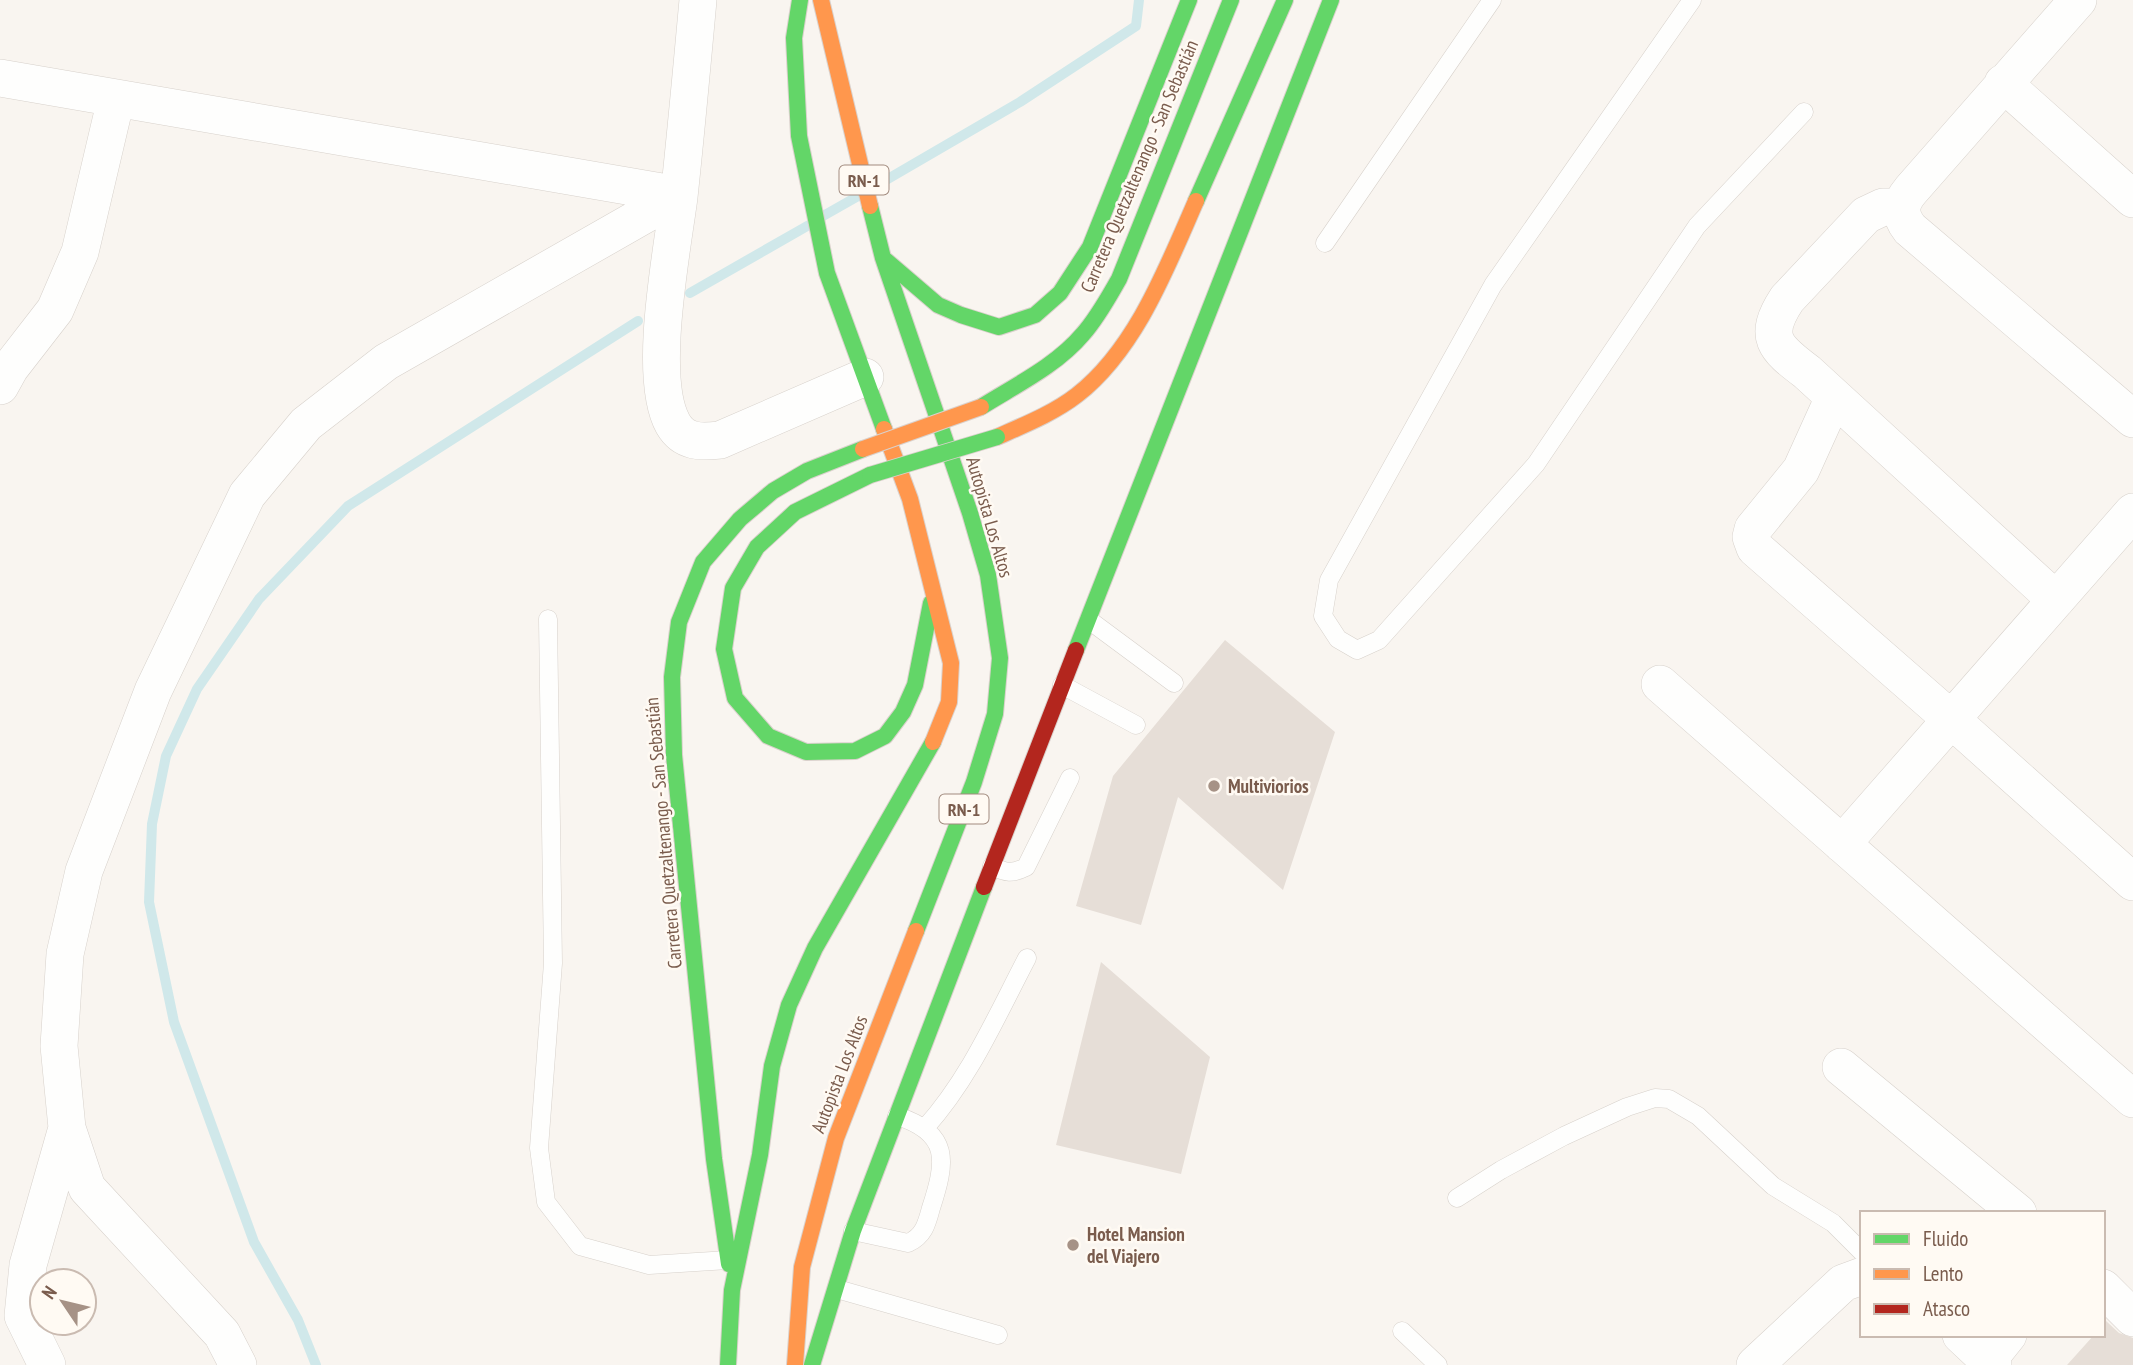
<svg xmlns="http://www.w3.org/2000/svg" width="2133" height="1365" font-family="'PT Sans Narrow',sans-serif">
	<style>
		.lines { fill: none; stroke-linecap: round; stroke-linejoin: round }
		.stream { stroke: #d0e8ea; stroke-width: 10 }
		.building { fill: #e6ded7 }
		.lane-casing { stroke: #d7d1cb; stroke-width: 19 }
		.street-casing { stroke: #d7d1cb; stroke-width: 38 }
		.fast-casing { stroke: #dad1cc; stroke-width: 18 }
		.slow-casing { stroke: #dad1cc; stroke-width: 18 }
		.jam-casing { stroke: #dad1cc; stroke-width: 18 }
		.lane { stroke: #fefefd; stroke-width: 18 }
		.street { stroke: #fefefd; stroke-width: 37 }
		.fast { stroke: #63d668; stroke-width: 16 }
		.slow { stroke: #ff974d; stroke-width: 16 }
		.jam { stroke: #b3261e; stroke-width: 16 }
		.fast-bridge-casing { stroke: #dad1cc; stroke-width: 18; stroke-linecap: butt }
		.slow-bridge-casing { stroke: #dad1cc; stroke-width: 18; stroke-linecap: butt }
		.fast-bridge { stroke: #63d668; stroke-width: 16 }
		.slow-bridge { stroke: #ff974d; stroke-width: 16 }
		.poi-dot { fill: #a69286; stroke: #fffaf3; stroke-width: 2.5 }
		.labels { text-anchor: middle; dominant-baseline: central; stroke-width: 5; stroke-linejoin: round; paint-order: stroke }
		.shield { fill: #fffaf3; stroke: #a28b7f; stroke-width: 2 }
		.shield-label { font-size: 18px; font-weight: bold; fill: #7a5c4d }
		.street-label { font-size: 19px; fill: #7a5c4d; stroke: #fffaf3 }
		.poi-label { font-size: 19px; font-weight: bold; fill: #7a5c4d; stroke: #fffaf3; text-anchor: start }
	</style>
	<rect width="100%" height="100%" fill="#f9f5f0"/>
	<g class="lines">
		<path class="stream" d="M 874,187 L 1020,102 L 1136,26 L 1139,0
			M 823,216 L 860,195
			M 690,293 L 809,225
			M 316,1365 L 298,1320 L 254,1242 L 174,1022 L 149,902 L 152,824 L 166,756 L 197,689 L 259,599 L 348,506 L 638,321"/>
	</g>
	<path class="building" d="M 1225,640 L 1335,732 L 1283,890 L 1178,797 L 1141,925 L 1076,906 L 1113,776 Z
		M 1101,962 L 1210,1057 L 1181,1174 L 1056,1145 Z
		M 2106,1321 L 2119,1333 L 2133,1338 L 2133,1365 L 2067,1365 L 2094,1335 L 2103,1335 L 2103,1324 Z"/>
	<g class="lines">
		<defs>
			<path id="lane" d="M 1692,0 L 1493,285 L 1329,580 L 1323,616 L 1338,639 L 1357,650 L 1379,640 L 1536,464 L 1697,226 L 1804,112
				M 1325,243 L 1492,0
				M 548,619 L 553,963 L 539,1148 L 546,1202 L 580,1246 L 649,1265 L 728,1260
				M 1089,620 L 1174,683
				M 1062,685 L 1136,725
				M 992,866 C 1006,873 1012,874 1026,867 L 1070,778
				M 925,1128 C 970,1078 996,1017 1027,958
				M 1457,1198 L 1501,1170 L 1564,1136 L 1627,1107 L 1655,1098 L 1669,1099 L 1698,1116 L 1773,1186 L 1833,1223 L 1862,1252
				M 853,1231 L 908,1243 C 924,1236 927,1223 931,1208 C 946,1162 951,1133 897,1116
				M 837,1289 L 998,1335
				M 1402,1331 L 1438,1365"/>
			<path id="street" d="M 698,0 C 692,66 686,131 679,197 C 672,251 647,378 673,424 C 684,443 701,442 720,440 L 865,377
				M 2078,0 L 1911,190 C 1899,204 1899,215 1910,229 L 2133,419
				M 0,78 L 679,195
				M 2003,83 L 2133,199
				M 1901,211 L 1891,207 L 1883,207 L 1866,215 L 1787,299 C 1762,337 1775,348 1807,372 L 2056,600
				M 0,386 L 10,368 L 55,310 L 80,252 L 116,99
				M 1834,397 L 1801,470 L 1753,529 L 1751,537 L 1755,548 L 1952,720 L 2133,882
				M 1660,684 L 2133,1099
				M 1842,844 L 2133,512
				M 1841,1067 L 2018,1213
				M 2103,1288 L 2133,1318
				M 1961,1335 L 1993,1365
				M 1988,1360 L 2008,1335
				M 47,1365 L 23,1316 L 28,1265 L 67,1128
				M 238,1365 L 222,1334 L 87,1188 L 67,1128 L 59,1046 L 65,954 L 84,871 L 153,691 L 247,495 L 306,424 L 386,362 L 679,195
				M 1755,1365 L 1843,1283 L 1862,1276"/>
			<path id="fast" d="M 800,0 L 794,38 L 799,136 L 827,273 L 884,429
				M 1196,201 L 1285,0
				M 870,206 L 883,258 L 970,513 L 988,575 L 1000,658 L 995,714 L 974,782 L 916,931
				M 883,258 L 938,305 L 961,315 L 999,327 L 1035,315 L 1060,293 L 1090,247 L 1189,0
				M 981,407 C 1016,385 1056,366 1083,334 C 1098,317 1108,298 1119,279 L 1231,0
				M 870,475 L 795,512 L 757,547 L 733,588 L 724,649 L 735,698 L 768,736 L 806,752 L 855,751 L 885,736 L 903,712 L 915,685 L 931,603
				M 1076,650 L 1331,0
				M 729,1264 L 714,1159 L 674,755 L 672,677 L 679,622 L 703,562 L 740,519 L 773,491 L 807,471 L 863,449
				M 728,1365 L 732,1290 L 760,1155 L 772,1066 L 789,1005 L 815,948 L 933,742
				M 812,1365 L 853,1231 L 984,887"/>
			<path id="slow" d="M 821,0 L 870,206
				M 884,429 L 910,499 L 951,663 L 949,702 L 933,742
				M 997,437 C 1024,425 1054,413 1077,395 C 1136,349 1167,267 1196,201
				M 795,1365 L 802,1267 L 836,1138 L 916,931"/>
			<path id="jam" d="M 984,887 L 1076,650"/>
		</defs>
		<use href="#lane" class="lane-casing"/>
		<use href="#street" class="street-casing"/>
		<use href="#fast" class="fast-casing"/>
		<use href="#slow" class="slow-casing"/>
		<use href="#jam" class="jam-casing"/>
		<use href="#lane" class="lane"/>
		<use href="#street" class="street"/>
		<use href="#fast" class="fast"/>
		<use href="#slow" class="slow"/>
		<use href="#jam" class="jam"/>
		<defs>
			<path id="fast-bridge" d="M 870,475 L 997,437"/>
			<path id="slow-bridge" d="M 863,449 L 981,407"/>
		</defs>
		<use href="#fast-bridge" class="fast-bridge-casing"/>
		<use href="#slow-bridge" class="slow-bridge-casing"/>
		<use href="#fast-bridge" class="fast-bridge"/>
		<use href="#slow-bridge" class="slow-bridge"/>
	</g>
	<g class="poi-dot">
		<circle cx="1214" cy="786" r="7"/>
		<circle cx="1073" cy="1245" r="7"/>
	</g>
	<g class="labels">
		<g class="shield">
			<rect x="839.5" y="165.5" width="49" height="29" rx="5"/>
			<rect x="939.5" y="794.5" width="49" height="29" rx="5"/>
		</g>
		<g class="shield-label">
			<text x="864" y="180">RN-1</text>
			<text x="964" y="809">RN-1</text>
		</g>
		<g class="street-label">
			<text transform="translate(1139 166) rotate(-67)">Carretera Quetzaltenango - San Sebastián</text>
			<text transform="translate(990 517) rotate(74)">Autopista Los Altos</text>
			<text transform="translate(663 833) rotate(-95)">Carretera Quetzaltenango - San Sebastián</text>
			<text transform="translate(839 1074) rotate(-69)">Autopista Los Altos</text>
		</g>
		<g class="poi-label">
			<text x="1228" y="786">Multiviorios</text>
			<text x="1087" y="1234">Hotel Mansion<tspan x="1087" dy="22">del Viajero</tspan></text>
		</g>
	</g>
	<rect x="1860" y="1211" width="245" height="126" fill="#fffaf3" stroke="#cabbb1" stroke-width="2"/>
	<rect x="1874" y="1234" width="35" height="10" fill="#63d668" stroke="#cabbb1" stroke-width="2"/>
	<text x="1923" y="1246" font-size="21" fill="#7a5c4d">Fluido</text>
	<rect x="1874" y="1269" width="35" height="10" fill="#ff974d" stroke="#cabbb1" stroke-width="2"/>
	<text x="1923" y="1281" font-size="21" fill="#7a5c4d">Lento</text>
	<rect x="1874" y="1304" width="35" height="10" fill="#b3261e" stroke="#cabbb1" stroke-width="2"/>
	<text x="1923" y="1316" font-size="21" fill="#7a5c4d">Atasco</text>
	<g transform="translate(63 1302) rotate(305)"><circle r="33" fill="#fffaf3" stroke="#cabbb1" stroke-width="2"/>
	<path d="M0-5L12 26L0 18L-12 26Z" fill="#a69286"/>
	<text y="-10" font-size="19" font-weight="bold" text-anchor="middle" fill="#7a5c4d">N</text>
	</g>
</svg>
